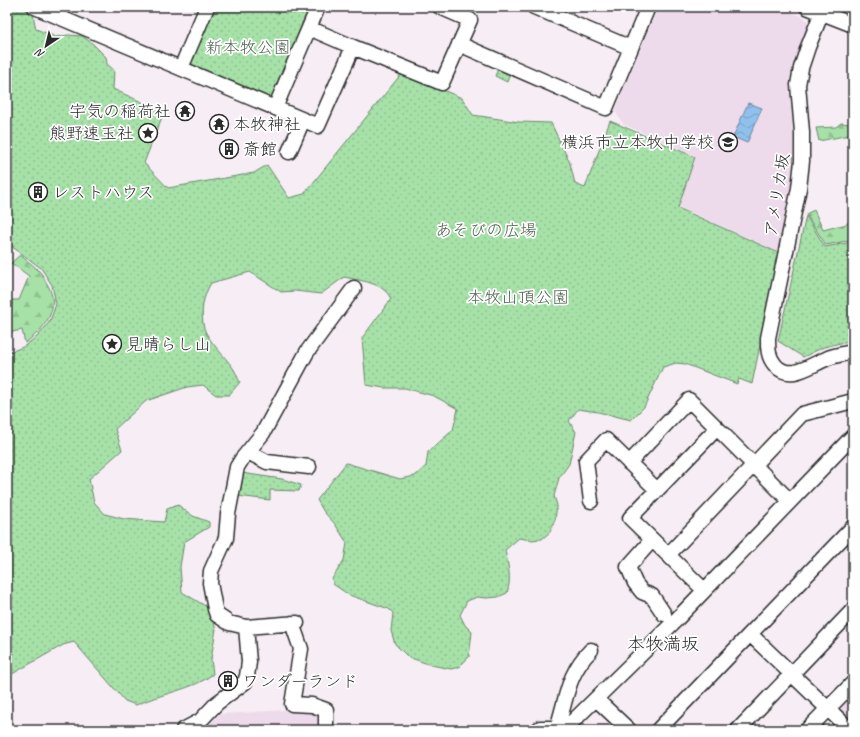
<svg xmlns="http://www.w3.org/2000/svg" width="860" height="737" font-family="Caveat,'Klee One',sans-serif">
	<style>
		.built { fill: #eddaea }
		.forest { fill: url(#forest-firs); stroke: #68866a }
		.park { fill: url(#park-dots); stroke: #68866a }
		.water { fill: url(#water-waves); stroke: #68859f }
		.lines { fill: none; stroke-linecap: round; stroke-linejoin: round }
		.minor-casing { stroke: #2b2b2b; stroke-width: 17 }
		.minor { stroke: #fff; stroke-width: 14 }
		.labels { text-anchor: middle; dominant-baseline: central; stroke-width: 3.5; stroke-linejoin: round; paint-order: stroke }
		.park-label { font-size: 17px; fill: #506250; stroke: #fff }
		.poi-label { font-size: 17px; fill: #2b2b2b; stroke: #fff; text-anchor: start }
		.street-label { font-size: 17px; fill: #2b2b2b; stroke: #fff }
		.neighbourhood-label { font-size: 18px; fill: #2b2b2b; stroke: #fff }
	</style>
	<defs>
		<pattern id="forest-firs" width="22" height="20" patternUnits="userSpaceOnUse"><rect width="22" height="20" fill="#a6e1a8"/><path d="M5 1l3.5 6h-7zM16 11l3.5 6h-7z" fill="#8fc191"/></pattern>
		<pattern id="park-dots" width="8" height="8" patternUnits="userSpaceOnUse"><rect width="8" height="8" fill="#a6e1a8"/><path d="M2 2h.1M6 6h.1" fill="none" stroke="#8fc191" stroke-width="1.8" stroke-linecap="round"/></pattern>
		<pattern id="water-waves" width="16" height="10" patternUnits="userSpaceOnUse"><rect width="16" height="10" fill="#90c1ec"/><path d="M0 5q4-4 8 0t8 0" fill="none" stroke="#769dbf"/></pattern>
	</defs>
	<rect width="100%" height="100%" fill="#f7eef5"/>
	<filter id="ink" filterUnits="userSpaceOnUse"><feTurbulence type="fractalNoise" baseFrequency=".025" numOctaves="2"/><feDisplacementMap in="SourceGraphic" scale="8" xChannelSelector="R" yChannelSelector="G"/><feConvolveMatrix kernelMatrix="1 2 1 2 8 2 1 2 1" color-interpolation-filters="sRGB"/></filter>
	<g filter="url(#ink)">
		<path class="built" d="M 658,7 L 778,7 L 803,17 L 809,22 L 795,61 L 790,78 L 789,88 L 793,128 L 793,174 L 789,199 L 783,223 L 779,252 L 679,207 L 696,156 L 623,124 L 615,111 Z
			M 853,690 L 853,723 L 839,710 L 838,705 Z
			M 306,709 L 322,716 L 323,730 L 202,730 L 221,714 Z"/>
		<path class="forest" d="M 853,120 L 853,144 L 849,135 L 819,141 L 816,128 L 836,127 L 841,123 L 850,124 Z
			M 814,210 L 823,230 L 847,224 L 853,215 L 853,235 L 847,241 L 826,245 L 806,214 Z
			M 20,255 C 26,260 32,264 37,269 C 41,272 44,278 46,282 C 62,307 46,328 25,343 L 22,330 L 7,333 L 7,300 L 19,300 L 29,276 L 11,263 Z"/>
		<path class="park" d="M 7,7 L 24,7 L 32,10 L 36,29 L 56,37 L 68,35 L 82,36 L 93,44 L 106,57 L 107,64 L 114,70 L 113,89 L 164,112 L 144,163 L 168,188 L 254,173 L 267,165 L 289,198 L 304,194 L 402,73 L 462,98 L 473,115 L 519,122 L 551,123 L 570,163 L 575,184 L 585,188 L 610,121 L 695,157 L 678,208 L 779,253 L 752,384 L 739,379 L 737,384 L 685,364 L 676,363 L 663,367 L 644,407 L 631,420 L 598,412 L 578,409 L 569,421 L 576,432 L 569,464 L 559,478 L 554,496 L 557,505 L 555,520 L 550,532 L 542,539 L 531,540 L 519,538 L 505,550 C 508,565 512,578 507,593 L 498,597 L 487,598 L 477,597 L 467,601 L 460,615 L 465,625 L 472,632 L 469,657 L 459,667 L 451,669 L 431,665 L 408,657 L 395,644 L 391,631 L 393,613 L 389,609 L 349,595 L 333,584 L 332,579 L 344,560 L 347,543 L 335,524 L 324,512 L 317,500 L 346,463 L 400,479 L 415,476 L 426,466 L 428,452 L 453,430 L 458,409 L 434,396 L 405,388 L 384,388 L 366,385 L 362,338 L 391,299 C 383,282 361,281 344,277 L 321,294 L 295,291 L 281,292 L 250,272 L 211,283 C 203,296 200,312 204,328 C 208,341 225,356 233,368 C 236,372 237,377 240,382 L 229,395 L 216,395 L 203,385 L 187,387 L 146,401 L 115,429 L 122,450 L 89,479 L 94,502 L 105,514 L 124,519 L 164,522 L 167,509 L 178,505 L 193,516 L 209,522 L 209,527 L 184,542 L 180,567 L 182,592 L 207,607 L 216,629 L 211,659 L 213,674 C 195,689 159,694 136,705 L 125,701 L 74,642 L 63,645 L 7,677 L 7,353 L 23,347 L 38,336 L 50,321 L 56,304 L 52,285 L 41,268 L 7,243 Z
			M 214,7 L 309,7 L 272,97 L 267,99 L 194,68 L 191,62 Z
			M 499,66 L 511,71 L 507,82 L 495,76 Z
			M 806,216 L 825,247 L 847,243 L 853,238 L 853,340 L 824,347 L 803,357 L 778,341 Z
			M 241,473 L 282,479 L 301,485 L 299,491 L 270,490 L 270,500 L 237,496 Z"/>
		<path class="water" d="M 748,103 L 762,108 L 747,143 L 733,137 Z"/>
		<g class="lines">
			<defs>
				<path id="minor" d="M 35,7 L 318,126 L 353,47 L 442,83 L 470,20 L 440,7
					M 534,7 L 631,48
					M 807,7 L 853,25
					M 824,7 L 808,47 L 801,68 L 798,85 L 802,132 L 802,161 L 799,188 L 768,338 C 768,349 768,357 775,365 C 790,382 810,365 826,359 C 834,355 844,354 853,352
					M 309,28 L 353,47
					M 459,44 L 606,108 L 648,7
					M 181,68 L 207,7
					M 275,108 L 318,7
					M 289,152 L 303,120
					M 248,452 L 267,462 L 309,467
					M 629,463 L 689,400 L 790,501
					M 591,501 L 586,461 L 606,440 L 657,490
					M 652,540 L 628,567 L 635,583 L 642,592 L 652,596 L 664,614
					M 668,555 L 802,414 L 853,401
					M 704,590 L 630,518 L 717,428
					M 292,623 L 301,649 L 292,704 L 312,705 L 326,710 L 326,730
					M 297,623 L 246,627 L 229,623 L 217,615 L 215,609 L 210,583 L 211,571 L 226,538 L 228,514 L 237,467 L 242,459 L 263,433 L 307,352 L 354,288
					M 596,699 L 629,730
					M 183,730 L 200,721 L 217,703 L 245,682 L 247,676 L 249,662 L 246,627
					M 538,730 L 540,728 L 557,728
					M 558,730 L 557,728 C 567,698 567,674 591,650
					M 568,730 L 566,728 L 675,621 L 853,436
					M 658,730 L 750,634
					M 738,730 L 853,610
					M 807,730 L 853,683
					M 850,730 L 750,634 L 853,527"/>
			</defs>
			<use href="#minor" class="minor-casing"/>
			<use href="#minor" class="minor"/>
		</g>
	</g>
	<defs>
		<symbol id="temple-ring" viewBox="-11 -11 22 22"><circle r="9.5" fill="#fff" stroke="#2b2b2b" stroke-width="1.5"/><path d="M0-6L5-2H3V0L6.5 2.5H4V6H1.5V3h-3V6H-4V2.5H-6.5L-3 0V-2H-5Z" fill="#2b2b2b"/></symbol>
		<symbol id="sight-ring" viewBox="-11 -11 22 22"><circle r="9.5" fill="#fff" stroke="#2b2b2b" stroke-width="1.5"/><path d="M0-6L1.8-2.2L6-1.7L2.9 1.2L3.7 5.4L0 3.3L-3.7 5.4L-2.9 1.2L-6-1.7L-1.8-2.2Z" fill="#2b2b2b"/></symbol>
		<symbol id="school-ring" viewBox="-11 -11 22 22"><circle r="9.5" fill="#fff" stroke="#2b2b2b" stroke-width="1.5"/><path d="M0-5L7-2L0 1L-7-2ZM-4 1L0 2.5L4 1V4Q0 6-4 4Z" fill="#2b2b2b"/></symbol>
		<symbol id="building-ring" viewBox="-11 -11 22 22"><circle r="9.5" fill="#fff" stroke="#2b2b2b" stroke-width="1.5"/><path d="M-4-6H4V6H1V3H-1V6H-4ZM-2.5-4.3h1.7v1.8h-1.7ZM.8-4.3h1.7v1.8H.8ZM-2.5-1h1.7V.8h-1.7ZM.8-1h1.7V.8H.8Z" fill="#2b2b2b"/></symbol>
	</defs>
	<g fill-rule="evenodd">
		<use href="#temple-ring" x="174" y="100" width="22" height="22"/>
		<use href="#temple-ring" x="208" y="113" width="22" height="22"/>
		<use href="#sight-ring" x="137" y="122" width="22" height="22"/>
		<use href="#school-ring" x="717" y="131" width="22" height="22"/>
		<use href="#building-ring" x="218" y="138" width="22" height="22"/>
		<use href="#building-ring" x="27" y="181" width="22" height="22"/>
		<use href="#sight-ring" x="101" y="333" width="22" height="22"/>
		<use href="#building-ring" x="217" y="670" width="22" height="22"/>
	</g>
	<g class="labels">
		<g class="park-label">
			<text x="248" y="47">新本牧公園</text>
			<text x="486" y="230">あそびの広場</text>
			<text x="518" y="297">本牧山頂公園</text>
		</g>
		<g class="poi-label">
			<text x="171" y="111" text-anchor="end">宇気の稲荷社</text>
			<text x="233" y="124">本牧神社</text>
			<text x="134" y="133" text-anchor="end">熊野速玉社</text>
			<text x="714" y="142" text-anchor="end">横浜市立本牧中学校</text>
			<text x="243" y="149">斎館</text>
			<text x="52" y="192">レストハウス</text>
			<text x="126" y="344">見晴らし山</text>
			<text x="242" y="681">ワンダーランド</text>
		</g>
		<g class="street-label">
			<text transform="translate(777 195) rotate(-81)">アメリカ坂</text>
		</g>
		<g class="neighbourhood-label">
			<text x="663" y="644">本牧満坂</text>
		</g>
	</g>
	<rect width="860" height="737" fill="none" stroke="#fff" stroke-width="24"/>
	<rect x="12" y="12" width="836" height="713" fill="none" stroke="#2b2b2b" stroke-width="1.5" filter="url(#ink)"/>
	<g transform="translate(46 46) rotate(215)" stroke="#ffffff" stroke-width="3" paint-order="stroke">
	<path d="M0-3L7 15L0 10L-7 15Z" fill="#2b2b2b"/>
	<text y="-6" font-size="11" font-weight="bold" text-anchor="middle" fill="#2b2b2b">N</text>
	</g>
</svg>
